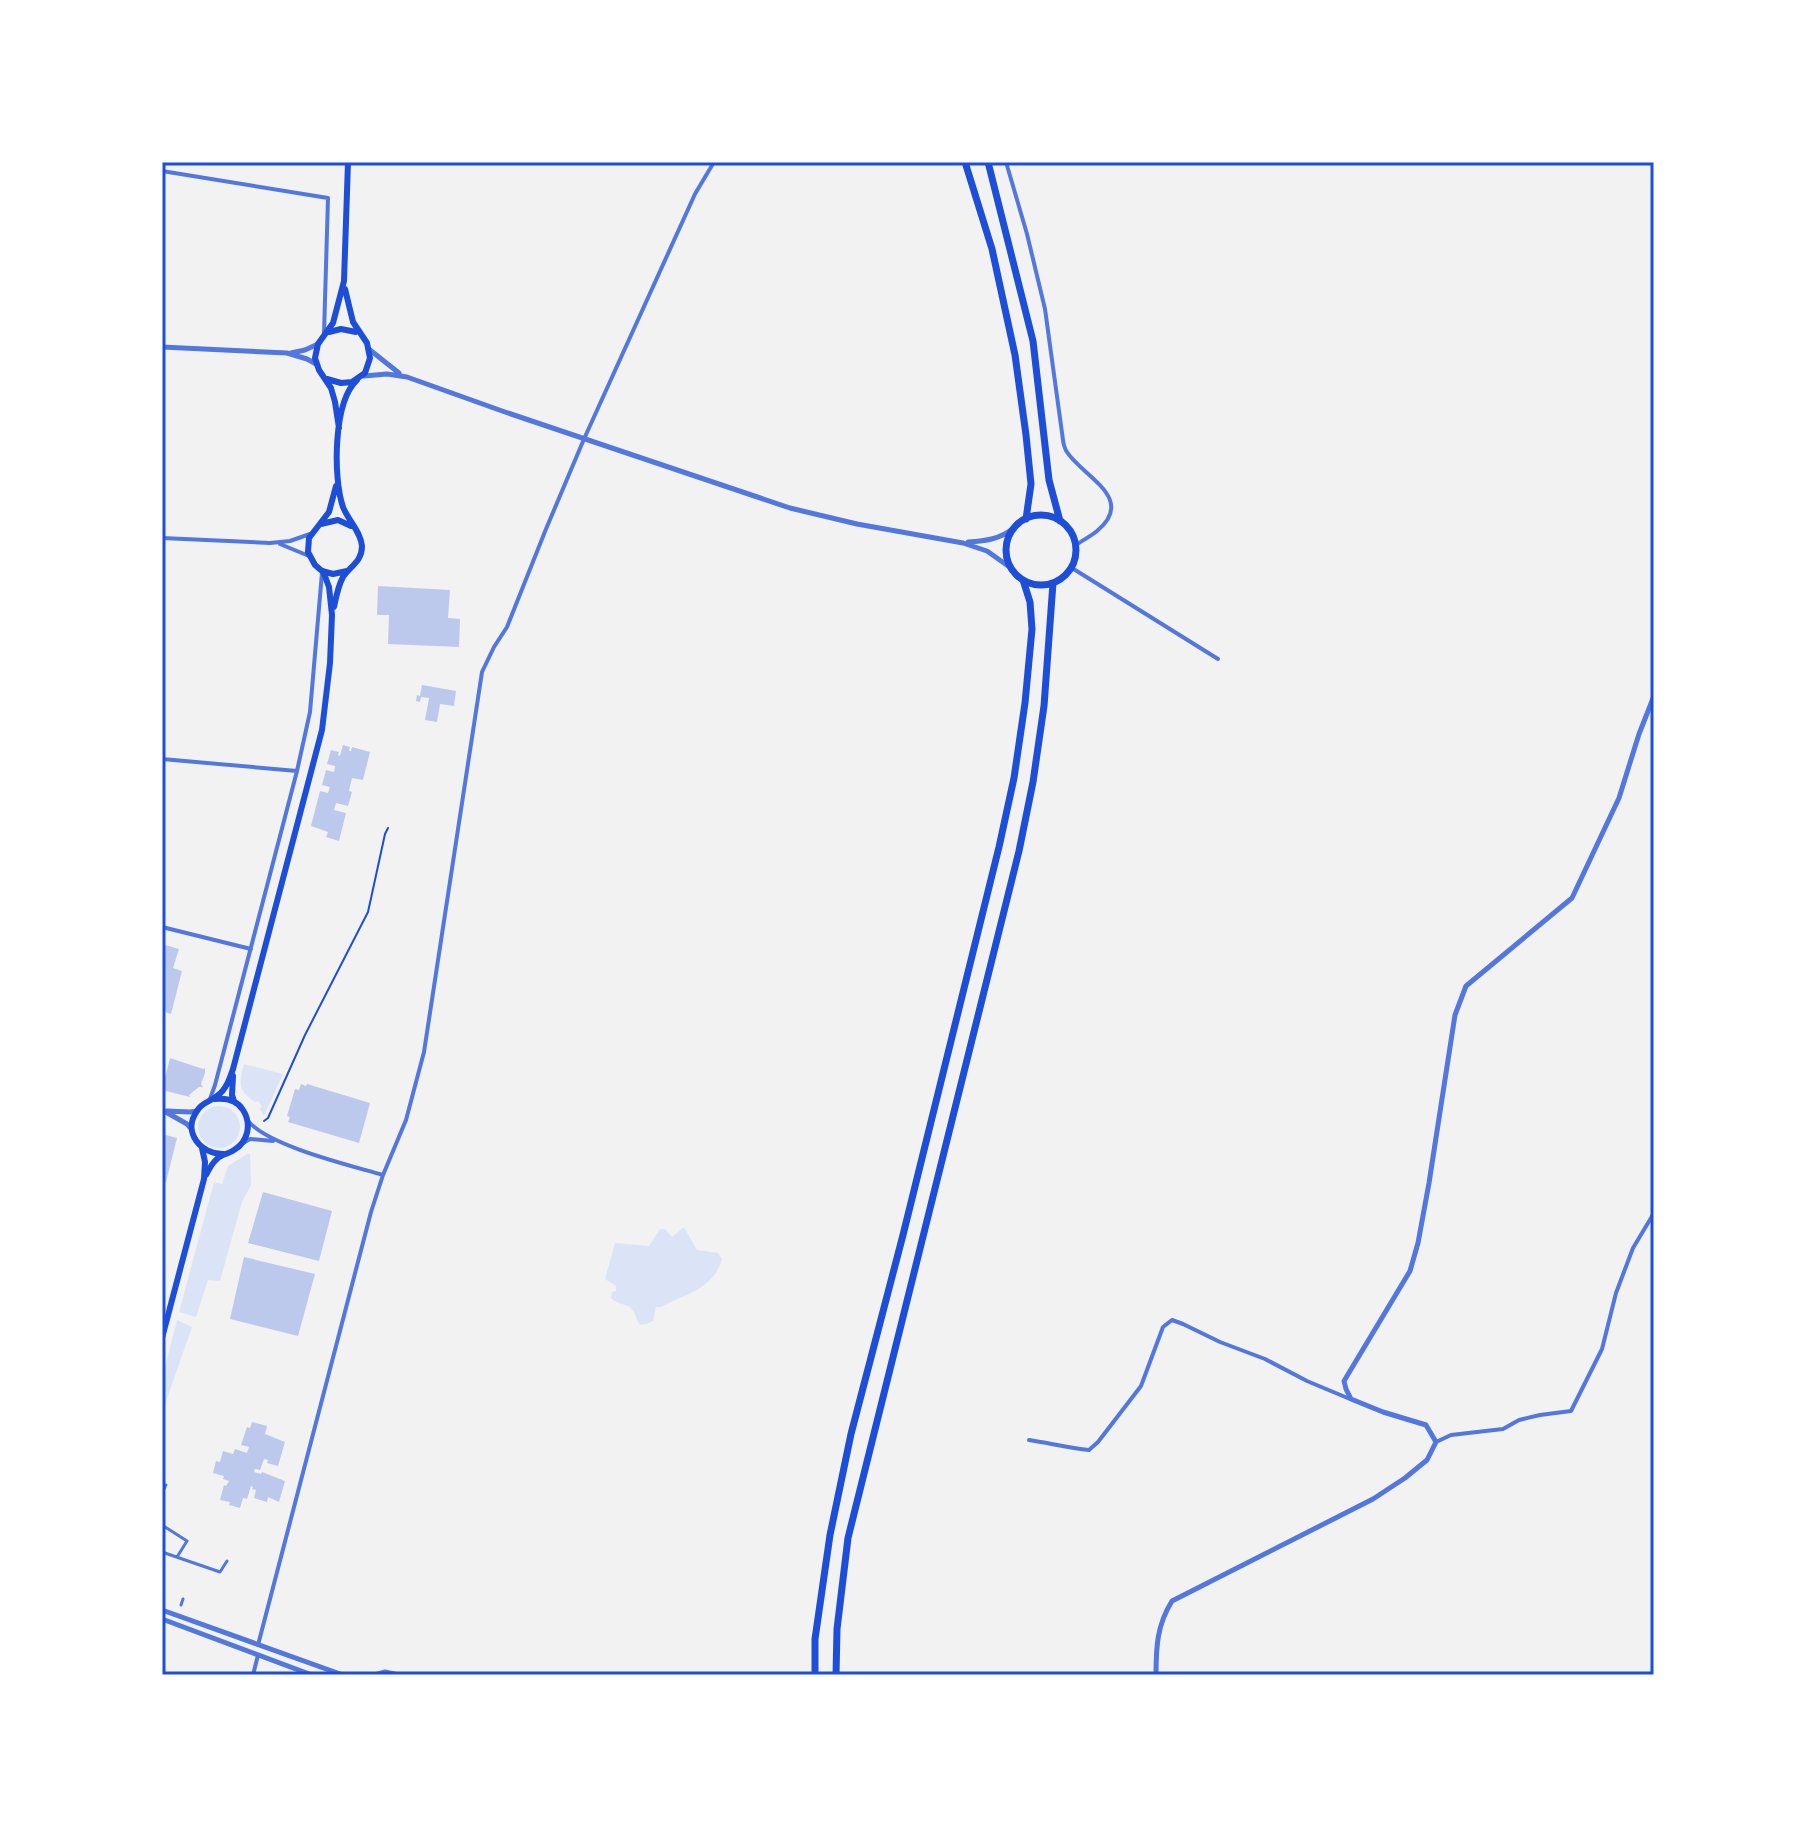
<svg xmlns="http://www.w3.org/2000/svg" width="1816" height="1837" font-family="'Nunito Sans',sans-serif">
	<style>
		.green { fill: #dbe4f7 }
		.building { fill: #bdc9ec }
		.lines { fill: none; stroke-linecap: round; stroke-linejoin: round }
		.path { stroke: #1d4ed8; stroke-width: 2 }
		.pedestrian { stroke: #5277de; stroke-width: 3 }
		.minor { stroke: #5277de; stroke-width: 4 }
		.tertiary { stroke: #5277de; stroke-width: 5 }
		.secondary { stroke: #1d4ed8; stroke-width: 6 }
		.primary { stroke: #1d4ed8; stroke-width: 7 }
		.neatline { fill: none; stroke: #1d4ed8; stroke-width: 3 }
	</style>
	<rect width="100%" height="100%" fill="#f2f2f2"/>
	<path class="green" d="M 244,1064 L 283,1074 L 264,1116 L 260,1109 L 262,1106 L 258,1101 L 255,1102 C 237,1090 239,1083 244,1064 Z
		M198 1127a21 21 0 1 1 42 0a21 21 0 1 1-42 0Z
		M 247,1154 L 250,1154 L 251,1185 L 242,1202 L 220,1281 L 208,1280 L 196,1317 L 179,1312 L 214,1182 L 222,1184 L 228,1166 Z
		M 684,1227 L 697,1250 L 718,1253 L 722,1259 C 714,1289 685,1294 661,1307 L 656,1307 L 653,1321 L 646,1324 L 640,1325 C 636,1320 636,1314 632,1309 C 626,1303 618,1305 611,1298 L 612,1292 L 616,1291 L 616,1286 L 605,1279 L 615,1243 L 649,1246 L 660,1229 L 665,1229 L 672,1237 Z
		M 177,1320 L 192,1327 L 162,1413 L 162,1378 Z"/>
	<path class="building" d="M 378,586 L 450,590 L 448,618 L 460,619 L 459,647 L 388,644 L 389,615 L 377,615 Z
		M 422,685 L 456,691 L 454,706 L 440,704 L 437,722 L 425,720 L 429,698 L 421,697 L 420,702 L 416,701 L 417,695 L 420,696 Z
		M 343,745 L 350,747 L 349,751 L 351,751 L 352,747 L 370,752 L 363,780 L 352,778 L 349,791 L 352,792 L 348,806 L 336,803 L 334,810 L 346,813 L 339,841 L 326,837 L 328,832 L 311,826 L 320,791 L 328,793 L 330,787 L 322,785 L 326,770 L 334,772 L 335,766 L 327,764 L 331,750 L 339,752 L 338,755 L 340,756 Z
		M 162,944 L 179,949 L 173,968 L 182,971 L 171,1014 L 162,1011 Z
		M 170,1058 L 203,1069 L 205,1068 L 205,1073 L 201,1084 L 203,1087 L 199,1087 L 189,1095 L 190,1097 L 162,1090 Z
		M 301,1084 L 306,1086 L 307,1084 L 370,1103 L 359,1143 L 288,1122 L 290,1117 L 287,1116 L 295,1089 L 299,1090 Z
		M 162,1134 L 177,1138 L 166,1182 L 162,1181 Z
		M 263,1192 L 332,1211 L 319,1261 L 248,1243 Z
		M 244,1257 L 315,1274 L 298,1336 L 230,1319 Z
		M 252,1422 L 267,1426 L 265,1434 L 285,1442 L 278,1466 L 267,1463 L 268,1460 L 264,1459 L 260,1470 L 255,1469 L 254,1472 L 261,1474 L 262,1472 L 285,1481 L 279,1502 L 268,1497 L 267,1502 L 254,1498 L 256,1490 L 252,1489 L 253,1487 L 251,1486 L 247,1499 L 243,1498 L 240,1508 L 229,1505 L 230,1502 L 220,1500 L 224,1485 L 226,1486 L 229,1481 L 223,1479 L 224,1476 L 213,1473 L 216,1461 L 220,1462 L 223,1451 L 233,1454 L 235,1449 L 247,1453 L 249,1447 L 241,1445 L 247,1427 L 250,1428 Z"/>
	<g class="lines">
		<path class="path" d="M 264,1121 L 268,1118 L 305,1035 L 368,912 L 385,834 L 388,828"/>
		<path class="pedestrian" d="M 162,1492 L 166,1485
			M 162,1525 L 187,1541 L 177,1557
			M 162,1552 L 220,1572 L 227,1561
			M 181,1605 L 183,1599"/>
		<path class="minor" d="M 1006,162 L 1027,234 L 1045,309 L 1063,440 C 1063,442 1065,450 1067,452 C 1082,476 1137,498 1097,531 C 1091,536 1083,540 1076,545
			M 162,171 L 328,198 L 324,334
			M 162,538 L 270,543 L 290,541 L 310,534
			M 280,544 L 309,556
			M 1072,568 L 1218,659
			M 162,759 L 297,771
			M 162,927 L 251,949
			M 210,1099 L 215,1085 L 297,771 L 310,712 L 322,573
			M 248,1121 C 269,1146 349,1165 383,1175
			M 243,1143 L 250,1139 L 273,1141
			M 1029,1440 C 1049,1443 1069,1448 1089,1450 L 1098,1442 L 1141,1386 L 1163,1327 L 1172,1320 L 1183,1324 L 1220,1342 L 1265,1359 L 1307,1381 L 1350,1399
			M 1436,1442 L 1451,1435 L 1503,1429 L 1519,1420 L 1540,1415 L 1571,1411 L 1602,1349 L 1616,1293 L 1633,1248 L 1654,1213
			M 258,1645 L 371,1212 L 383,1175 L 406,1120 L 424,1052 L 482,672 L 494,647 L 507,627 L 546,529 L 584,439 L 695,194 L 714,162
			M 253,1675 L 258,1655"/>
		<path class="tertiary" d="M 162,347 L 287,353 L 307,359 L 316,364
			M 370,350 L 399,373
			M 291,353 L 305,350 L 318,344
			M 364,376 L 387,374 L 407,377 L 505,412 L 790,508 L 857,524 L 963,543 L 987,551 L 1011,568
			M 968,542 C 986,541 1000,539 1014,528
			M 164,1111 L 187,1124 L 192,1130
			M 167,1111 L 190,1112 L 197,1111
			M 162,1610 L 343,1675
			M 162,1619 L 312,1675
			M 375,1675 L 385,1672 L 399,1675
			M 1156,1675 C 1156,1647 1157,1625 1172,1601 L 1373,1499 L 1405,1478 L 1427,1460 L 1436,1442 L 1426,1425 L 1383,1412 L 1351,1399 L 1346,1389 L 1344,1381 L 1410,1271 L 1418,1243 L 1429,1183 L 1455,1015 L 1466,986 L 1572,898 L 1619,798 L 1639,734 L 1654,696"/>
		<path class="secondary" d="M 329,332 L 341,329 L 356,332
			M 327,379 L 341,383 L 352,382 L 365,373 L 370,358 L 367,343 L 353,322 L 345,289
			M 339,428 L 335,402 L 331,388 L 319,370 L 315,358 L 318,344 L 333,323 L 344,281 L 348,162
			M 336,486 L 329,512 L 309,538 L 308,552 L 315,565 L 322,571 L 333,574 L 347,571
			M 321,524 L 338,520 L 351,526
			M 334,607 C 336,597 338,586 343,577 C 350,566 362,562 362,546 C 361,532 348,520 343,507 C 333,478 333,402 357,380
			M 233,1076 L 232,1095 L 234,1101
			M 224,1154 C 201,1155 182,1132 197,1111 C 202,1102 210,1102 217,1096 C 226,1090 230,1078 233,1069 L 322,730 L 330,663 L 332,615 L 329,587 L 323,571
			M 206,1175 C 209,1169 212,1163 217,1159 C 222,1154 229,1154 234,1150 C 248,1142 252,1124 243,1110 C 237,1100 226,1098 215,1099
			M 162,1338 L 204,1179 L 205,1162 L 202,1148"/>
		<path class="primary" d="M 965,162 L 992,249 L 1015,355 L 1026,435 L 1031,484 L 1026,519
			M 988,162 L 1033,341 L 1049,480 L 1060,521
			M1006 550a35 35 0 1 1 70 0a35 35 0 1 1-70 0Z
			M 815,1675 L 815,1639 L 830,1535 L 851,1434 L 903,1235 L 999,847 L 1014,778 L 1025,703 L 1032,629 L 1030,602 L 1023,580
			M 836,1675 L 837,1629 L 848,1538 L 1019,851 L 1033,782 L 1044,706 L 1053,583"/>
	</g>
	<rect width="1816" height="1837" fill="none" stroke="#ffffff" stroke-width="328"/>
	<rect x="164" y="164" width="1488" height="1509" class="neatline"/>
</svg>
